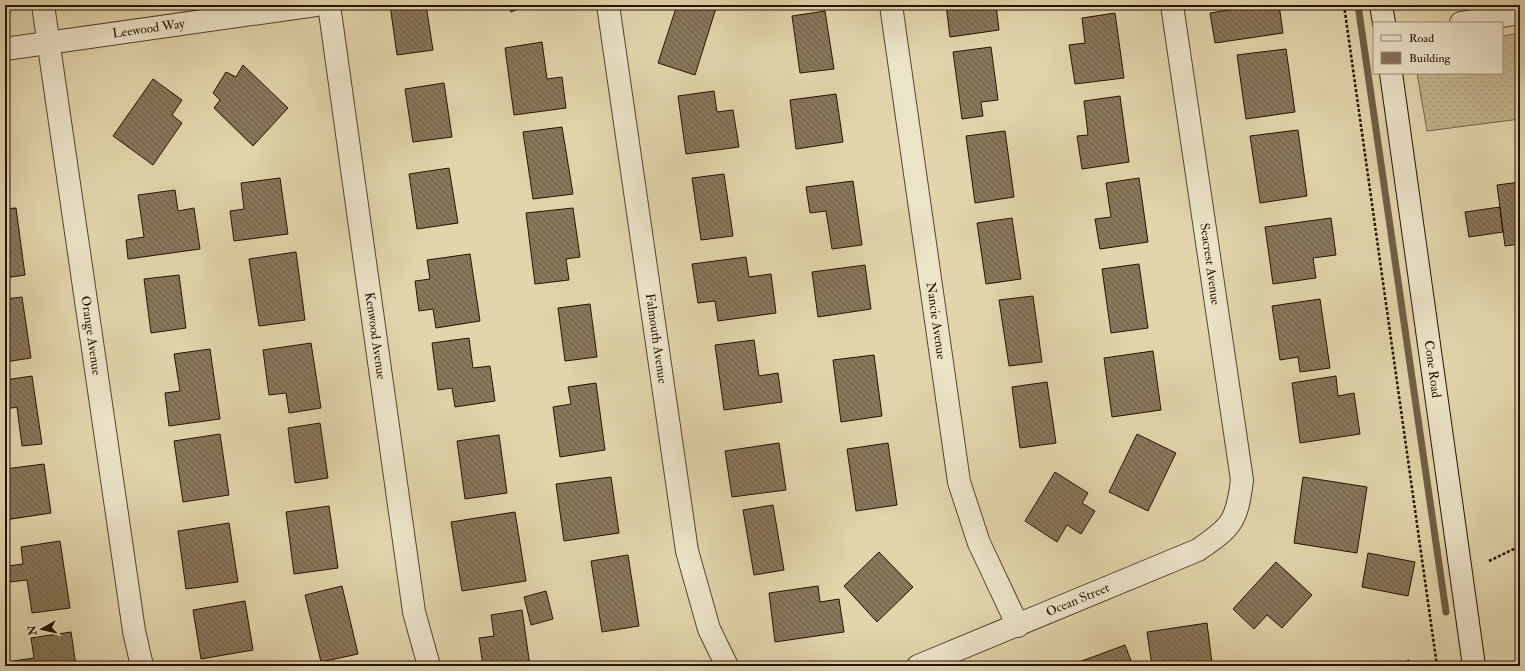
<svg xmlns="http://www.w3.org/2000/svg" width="1525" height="671" font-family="'IM FELL Double Pica',serif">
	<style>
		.grass { fill: url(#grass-dots); stroke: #746348 }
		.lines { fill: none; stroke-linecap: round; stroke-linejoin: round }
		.stream { stroke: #705f45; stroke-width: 7 }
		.building { fill: url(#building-back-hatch); stroke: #261201 }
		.street-casing { stroke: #55432c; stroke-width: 24 }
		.secondary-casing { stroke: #261201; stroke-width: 24 }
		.path { stroke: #261201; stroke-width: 2.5; stroke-dasharray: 3 2; stroke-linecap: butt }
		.street { stroke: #ece4c9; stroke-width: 22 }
		.secondary { stroke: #ece4c9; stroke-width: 22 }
		.labels { text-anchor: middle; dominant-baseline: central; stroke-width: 3; stroke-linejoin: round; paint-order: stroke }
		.street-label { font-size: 13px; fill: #261201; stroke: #ece4c9 }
	</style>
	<defs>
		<pattern id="grass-dots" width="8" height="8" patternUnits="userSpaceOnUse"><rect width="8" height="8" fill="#c2b48f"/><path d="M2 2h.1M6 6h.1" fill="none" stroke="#a79a7a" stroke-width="1.8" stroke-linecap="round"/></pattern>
		<pattern id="building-back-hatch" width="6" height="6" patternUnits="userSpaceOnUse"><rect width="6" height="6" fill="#88775a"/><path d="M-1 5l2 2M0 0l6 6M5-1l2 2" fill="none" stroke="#6f6048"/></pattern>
	</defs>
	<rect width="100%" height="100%" fill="#e2d5ac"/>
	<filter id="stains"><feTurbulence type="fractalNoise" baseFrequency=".005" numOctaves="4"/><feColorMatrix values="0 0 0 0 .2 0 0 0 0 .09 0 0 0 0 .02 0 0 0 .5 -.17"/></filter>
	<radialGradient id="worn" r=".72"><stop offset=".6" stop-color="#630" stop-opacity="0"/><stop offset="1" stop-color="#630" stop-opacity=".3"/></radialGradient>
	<path class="grass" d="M 1520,33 L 1520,119 L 1427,131 L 1417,73 L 1502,73 L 1502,36 Z"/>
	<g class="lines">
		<path class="stream" d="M 1358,5 L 1446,612"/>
	</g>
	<path class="building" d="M 390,5 L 426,5 L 433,50 L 397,55 Z
		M 509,5 L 528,5 L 511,12 Z
		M 677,5 L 717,5 L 695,75 L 658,63 Z
		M 946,5 L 996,5 L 999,30 L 950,37 Z
		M 1233,5 L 1279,5 L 1283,33 L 1215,43 L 1210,13 L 1234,9 Z
		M 825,11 L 834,69 L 800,73 L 792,16 Z
		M 1115,13 L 1124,78 L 1075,84 L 1069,45 L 1085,43 L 1082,18 Z
		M 542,42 L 547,79 L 562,77 L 566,108 L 514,115 L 505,48 Z
		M 991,47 L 998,100 L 981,102 L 983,116 L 962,119 L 953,52 Z
		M 1286,49 L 1295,112 L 1246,119 L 1237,55 Z
		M 243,65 L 288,108 L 253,146 L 214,108 L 220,100 L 213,93 L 226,72 L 236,77 Z
		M 153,79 L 182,100 L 172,115 L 182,123 L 153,165 L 113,136 Z
		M 444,83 L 452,137 L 413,142 L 405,89 Z
		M 714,91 L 717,112 L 733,110 L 739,147 L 686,154 L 678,96 Z
		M 836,94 L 843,142 L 796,149 L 790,100 Z
		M 1120,96 L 1129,162 L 1082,169 L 1077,136 L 1088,135 L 1084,101 Z
		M 562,127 L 573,194 L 533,199 L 523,132 Z
		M 1298,130 L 1307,196 L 1260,203 L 1250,136 Z
		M 1005,131 L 1014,197 L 975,203 L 966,136 Z
		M 449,168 L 458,223 L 417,229 L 409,174 Z
		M 724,174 L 733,236 L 701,240 L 692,178 Z
		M 280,178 L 288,234 L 234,241 L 230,211 L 244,209 L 241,183 Z
		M 1139,178 L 1148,242 L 1100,249 L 1095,219 L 1111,217 L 1106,183 Z
		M 853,181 L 862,245 L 832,249 L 826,211 L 810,213 L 806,187 Z
		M 1520,182 L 1520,244 L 1505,246 L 1497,185 Z
		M 175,190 L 178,211 L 194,208 L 200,249 L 128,259 L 126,240 L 144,237 L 138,195 Z
		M 1500,207 L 1503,232 L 1469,237 L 1465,212 Z
		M 16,208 L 25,275 L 5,278 L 5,209 Z
		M 573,208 L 580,257 L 566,259 L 569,280 L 535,284 L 526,213 Z
		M 1012,218 L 1021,279 L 986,284 L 977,223 Z
		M 1331,218 L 1336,255 L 1313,258 L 1316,278 L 1273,284 L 1265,227 Z
		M 296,252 L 305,320 L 259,326 L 249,259 Z
		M 470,254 L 480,321 L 436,328 L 433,309 L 419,311 L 415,281 L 430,279 L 427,260 Z
		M 746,257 L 749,277 L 771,274 L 776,313 L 718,321 L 715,301 L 698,303 L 692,264 Z
		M 1139,264 L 1148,328 L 1111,333 L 1102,269 Z
		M 865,265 L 871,309 L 818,317 L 812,272 Z
		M 179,275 L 186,328 L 151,333 L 144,279 Z
		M 1033,296 L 1042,362 L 1009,366 L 999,300 Z
		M 22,297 L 31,358 L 5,362 L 5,299 Z
		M 1320,299 L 1330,368 L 1300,372 L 1298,357 L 1280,360 L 1272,306 Z
		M 590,304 L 597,357 L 565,361 L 558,308 Z
		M 469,338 L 473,368 L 490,366 L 495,401 L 455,407 L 452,388 L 438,390 L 432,343 Z
		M 754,340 L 759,376 L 778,373 L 782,402 L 724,410 L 715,345 Z
		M 311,343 L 321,408 L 289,413 L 286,393 L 269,395 L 263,350 Z
		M 210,349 L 220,419 L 169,426 L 165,393 L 180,391 L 174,354 Z
		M 1153,351 L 1161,410 L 1112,417 L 1104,358 Z
		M 874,355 L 882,416 L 841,422 L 833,360 Z
		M 32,376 L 42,444 L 22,446 L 17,407 L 5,409 L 5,380 Z
		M 1336,376 L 1338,396 L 1354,393 L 1360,434 L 1300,443 L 1292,383 Z
		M 1047,382 L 1056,443 L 1020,448 L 1012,387 Z
		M 596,383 L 605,450 L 560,457 L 553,407 L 571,404 L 568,387 Z
		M 320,423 L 328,478 L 295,483 L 288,428 Z
		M 220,434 L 229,495 L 183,502 L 174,441 Z
		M 1137,434 L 1176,453 L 1148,511 L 1109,492 Z
		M 499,435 L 507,493 L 465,499 L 457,441 Z
		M 779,443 L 786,490 L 732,497 L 725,451 Z
		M 888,443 L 897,505 L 856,511 L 847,449 Z
		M 44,464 L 51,513 L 5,520 L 5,469 Z
		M 1055,472 L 1088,493 L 1082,503 L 1095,511 L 1081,534 L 1067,525 L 1057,542 L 1025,521 Z
		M 611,477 L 619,533 L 564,541 L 556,484 Z
		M 1303,477 L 1367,487 L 1357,553 L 1294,543 Z
		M 773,505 L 784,570 L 754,575 L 743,510 Z
		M 329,506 L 338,568 L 294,574 L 286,512 Z
		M 515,512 L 526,581 L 462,591 L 451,522 Z
		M 229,523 L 238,582 L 186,589 L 178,531 Z
		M 60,541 L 70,608 L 32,613 L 27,580 L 10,582 L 8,566 L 23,564 L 21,547 Z
		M 879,552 L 913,587 L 877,622 L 844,586 Z
		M 1368,553 L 1415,562 L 1408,596 L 1362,587 Z
		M 628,555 L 639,626 L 602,632 L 591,561 Z
		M 1276,562 L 1312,595 L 1282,628 L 1267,615 L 1254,629 L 1233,609 Z
		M 342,586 L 358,654 L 321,662 L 305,595 Z
		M 818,586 L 820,602 L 839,599 L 844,632 L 775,642 L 769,593 Z
		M 546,591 L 553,619 L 531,625 L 524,597 Z
		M 245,601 L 253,650 L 201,659 L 193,610 Z
		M 522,610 L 530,666 L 483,666 L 479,638 L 494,636 L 491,615 Z
		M 1207,623 L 1212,663 L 1194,666 L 1152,666 L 1147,632 Z
		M 71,632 L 76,666 L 14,666 L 13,661 L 34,658 L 31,638 Z
		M 1125,645 L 1133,666 L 1068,666 Z
		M 1409,660 L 1411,666 L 1395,666 Z
		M 642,661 L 652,666 L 639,666 Z"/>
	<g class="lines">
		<defs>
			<g id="street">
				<path id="s1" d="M 43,5 L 134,631 L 142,666"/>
				<path id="s2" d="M 329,5 L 414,612 L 429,666"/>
				<path id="s3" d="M 608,5 L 687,551 L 709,629 L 727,666"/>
				<path id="s4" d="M 891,5 L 959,482 L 979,543 L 1018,626"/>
				<path d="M 1461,23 L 1520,13"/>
				<path id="s5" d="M 5,49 L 316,5"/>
				<path id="s6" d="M 918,666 L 1198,550 C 1232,527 1237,521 1242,480 L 1172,5"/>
			</g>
			<g id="secondary">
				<path d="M 1381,5 L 1384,23"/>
				<path id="s7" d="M 1391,73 L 1474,666"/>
			</g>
		</defs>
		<use href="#street" class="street-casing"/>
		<use href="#secondary" class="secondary-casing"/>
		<path class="path" d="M 1344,5 L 1437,666
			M 1489,561 L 1520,546"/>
		<use href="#street" class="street"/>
		<use href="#secondary" class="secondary"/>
	</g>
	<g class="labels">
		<g class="street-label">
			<text stroke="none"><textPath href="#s5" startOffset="145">Leewood Way</textPath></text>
			<text transform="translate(1210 264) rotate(82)">Seacrest Avenue</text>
			<text stroke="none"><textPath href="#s4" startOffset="319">Nancie Avenue</textPath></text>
			<text stroke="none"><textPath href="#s1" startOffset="334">Orange Avenue</textPath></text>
			<text stroke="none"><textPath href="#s2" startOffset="334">Kenwood Avenue</textPath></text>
			<text stroke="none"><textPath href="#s3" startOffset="337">Falmouth Avenue</textPath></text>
			<text stroke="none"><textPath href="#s7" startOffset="299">Cone Road</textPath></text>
			<text stroke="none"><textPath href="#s6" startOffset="173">Ocean Street</textPath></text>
		</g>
	</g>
	<rect width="1525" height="671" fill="none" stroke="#e2d5ac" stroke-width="20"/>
	<rect x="6" y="6" width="1513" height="659" fill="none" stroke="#261201" stroke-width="2"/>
	<rect x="10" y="10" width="1505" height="651" fill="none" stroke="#261201"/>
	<rect x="1373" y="22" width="130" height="52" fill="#ece4c9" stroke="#9d9079"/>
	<rect x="1381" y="35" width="20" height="6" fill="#ece4c9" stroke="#9d9079"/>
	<text x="1409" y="42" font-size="12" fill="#261201">Road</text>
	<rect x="1381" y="52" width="20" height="12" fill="url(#building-back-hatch)" stroke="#9d9079"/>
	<text x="1409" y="62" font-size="12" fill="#261201">Building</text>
	<g transform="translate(42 629) rotate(262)" stroke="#ece4c9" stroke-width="3" paint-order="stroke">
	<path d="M0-3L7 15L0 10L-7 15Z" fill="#261201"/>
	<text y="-6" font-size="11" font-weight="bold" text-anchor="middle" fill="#261201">N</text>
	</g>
	<rect width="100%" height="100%" filter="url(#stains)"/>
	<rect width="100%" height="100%" fill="url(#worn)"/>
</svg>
